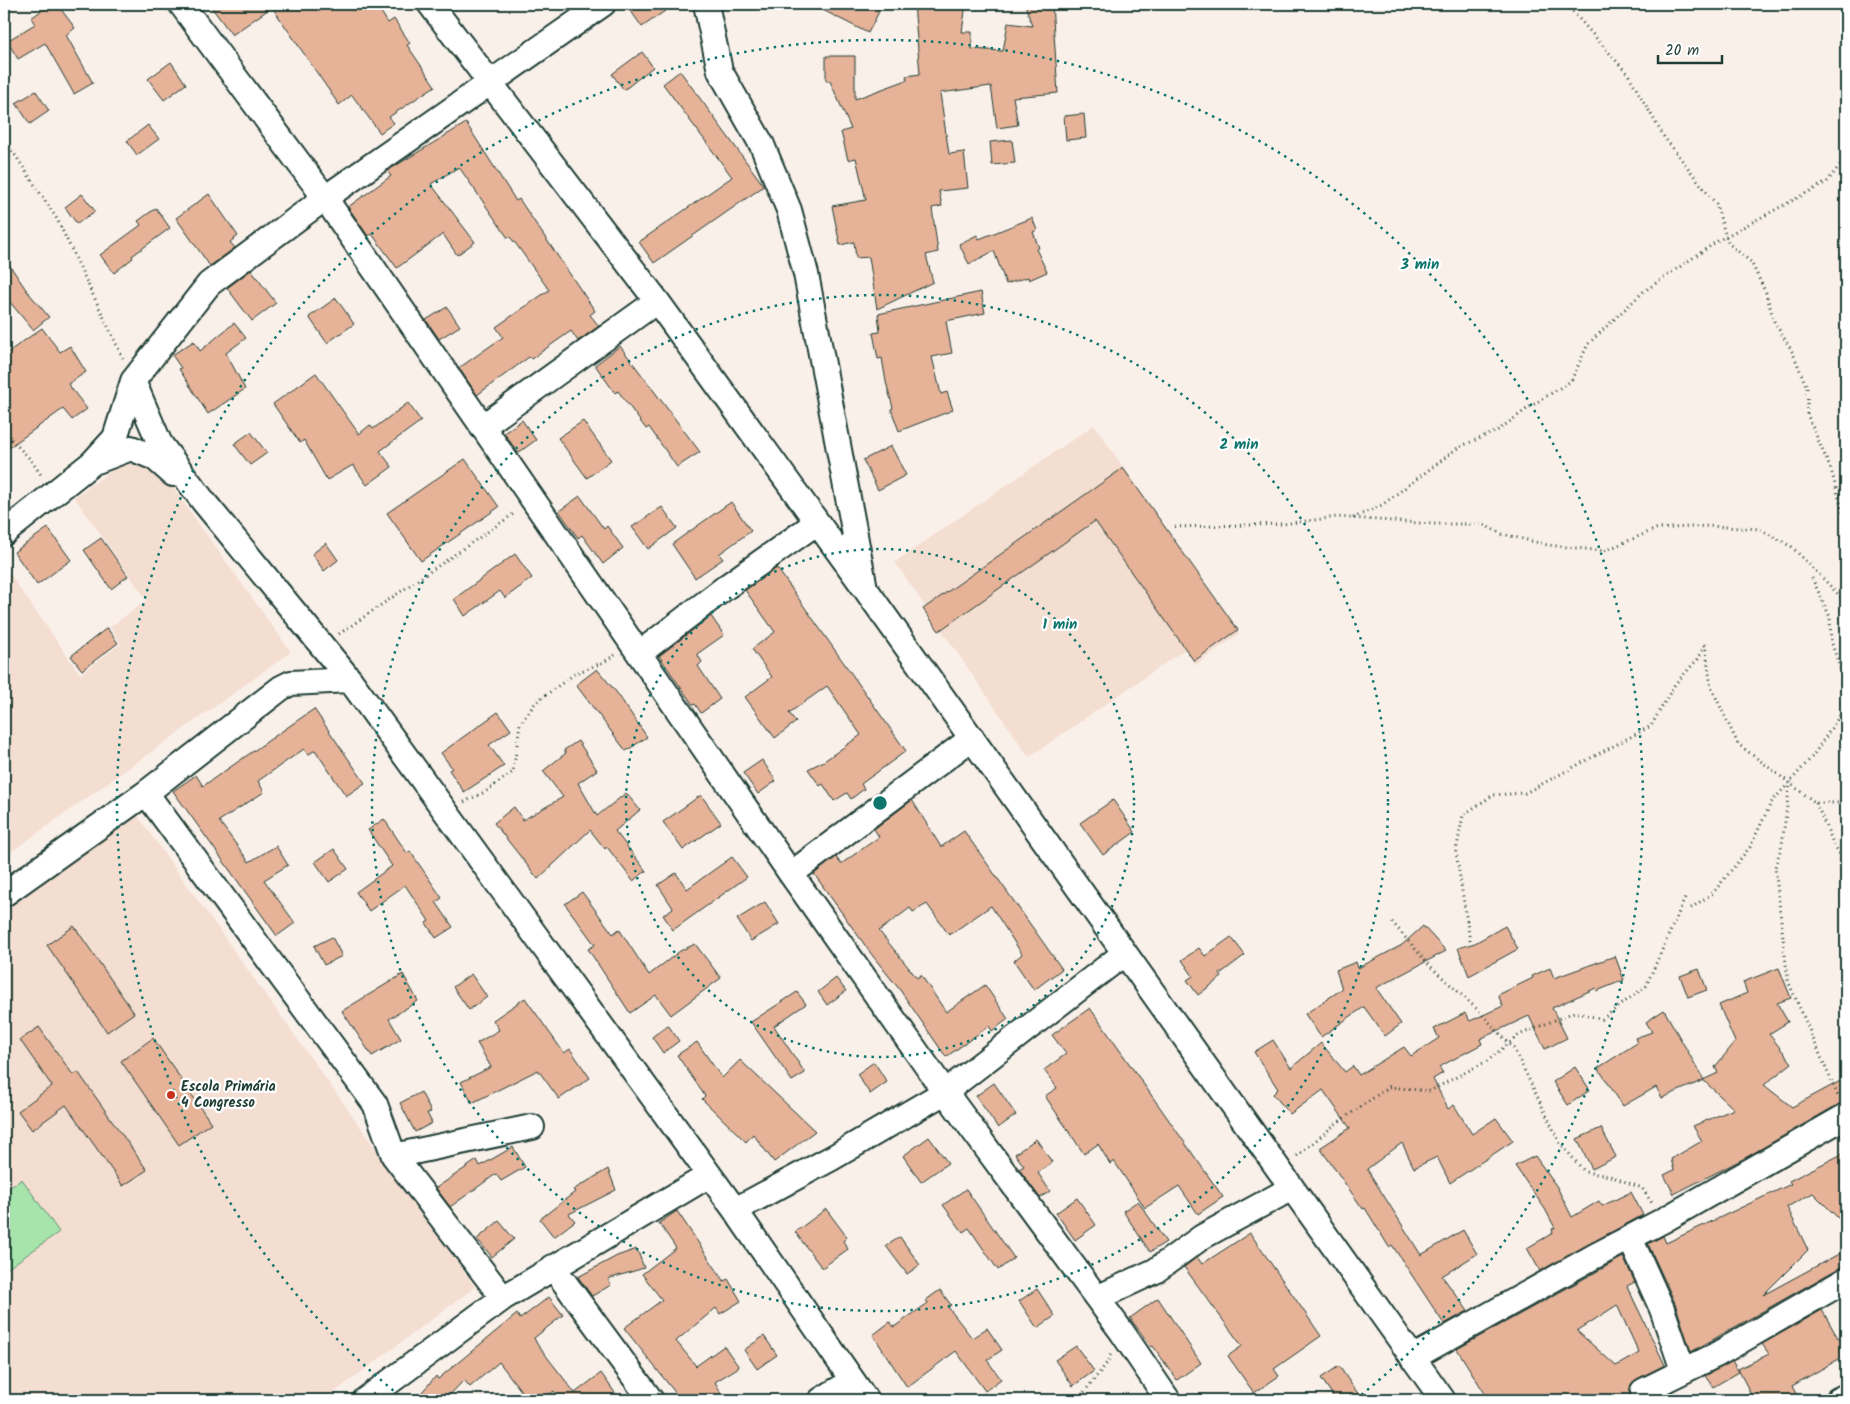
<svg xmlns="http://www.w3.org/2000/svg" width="1850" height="1404" font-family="Kalam,sans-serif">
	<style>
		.built { fill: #f4ddd1 }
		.green { fill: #a6e4ab; stroke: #629070 }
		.building { fill: #e6b298; stroke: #1f3d34; fill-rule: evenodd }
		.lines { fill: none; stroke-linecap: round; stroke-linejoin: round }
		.minor-casing { stroke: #1f3d34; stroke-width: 28 }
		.path { stroke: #1f3d34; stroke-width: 3; stroke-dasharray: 1 4; stroke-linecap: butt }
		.minor { stroke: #fff; stroke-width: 24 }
		.ring { fill: none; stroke: #0f766e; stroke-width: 2.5; stroke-dasharray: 2.5 5 }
		.poi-dot { fill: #c8321e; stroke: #fff; stroke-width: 2 }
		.labels { text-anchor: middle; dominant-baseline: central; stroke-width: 4.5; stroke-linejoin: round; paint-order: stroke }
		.poi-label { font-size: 14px; font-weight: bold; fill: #1f3d34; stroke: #fff; text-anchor: start }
		.centre { fill: #0f766e; stroke: #fff; stroke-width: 2.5 }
		.ring-label { font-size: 15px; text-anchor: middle; font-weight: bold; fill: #0f766e; stroke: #fff; stroke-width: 4.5; stroke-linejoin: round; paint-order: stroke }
	</style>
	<rect width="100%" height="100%" fill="#faf0ea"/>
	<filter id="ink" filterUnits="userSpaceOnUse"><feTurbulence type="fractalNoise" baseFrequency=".02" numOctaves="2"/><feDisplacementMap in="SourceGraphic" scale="10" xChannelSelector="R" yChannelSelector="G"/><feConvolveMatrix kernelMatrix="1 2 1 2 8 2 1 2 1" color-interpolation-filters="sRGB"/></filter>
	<g filter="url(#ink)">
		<path class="built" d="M 1094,425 L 1239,634 L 1195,665 L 1187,651 L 1184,650 L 1029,757 L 895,562 Z
			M 128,459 L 155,463 L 291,652 L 4,857 L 4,576 L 9,573 L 80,674 L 121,644 L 110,627 L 147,600 L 74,497 Z
			M 134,811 L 475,1287 L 324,1400 L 4,1400 L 4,904 Z"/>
		<path class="green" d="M 22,1179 L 59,1232 L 4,1271 L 4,1192 Z"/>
		<path class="building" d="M 51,4 L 57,4 L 75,28 L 66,35 L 93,83 L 74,94 L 45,43 L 18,59 L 7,41 L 35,24 L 31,18 Z
			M 209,4 L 376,4 L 388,23 L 394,19 L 410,43 L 407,45 L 435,86 L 389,117 L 394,123 L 380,133 L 352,95 L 339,105 L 272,7 L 232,35 Z
			M 626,4 L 675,4 L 642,27 Z
			M 811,4 L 883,4 L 868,33 Z
			M 914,4 L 966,4 L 962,32 L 972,32 L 972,49 L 1003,51 L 1008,23 L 1032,26 L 1025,4 L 1052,4 L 1058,93 L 1013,97 L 1018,125 L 997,128 L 991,86 L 940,93 L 949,154 L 964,152 L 968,188 L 939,191 L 942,206 L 932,208 L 938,252 L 926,255 L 933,282 L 877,309 L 869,257 L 856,258 L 854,242 L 840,245 L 832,206 L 866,200 L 856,158 L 848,160 L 841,132 L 851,129 L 830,81 L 826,81 L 826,56 L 855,56 L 855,99 L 907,80 L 906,76 L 920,74 Z
			M 642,52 L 653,67 L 624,90 L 612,74 Z
			M 171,62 L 186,84 L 164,100 L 148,79 Z
			M 680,71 L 764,186 L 654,263 L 639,242 L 732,177 L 663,84 Z
			M 36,91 L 49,111 L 30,124 L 16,103 Z
			M 1084,114 L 1086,138 L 1066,140 L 1064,116 Z
			M 466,123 L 516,201 L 519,199 L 595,311 L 590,315 L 599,326 L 578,341 L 571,331 L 531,359 L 529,357 L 477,395 L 459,368 L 503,337 L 496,327 L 549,290 L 516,244 L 509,236 L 508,238 L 459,167 L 431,184 L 475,242 L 457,255 L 443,234 L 397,268 L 372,234 L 368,236 L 348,207 L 391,176 L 387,171 Z
			M 148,125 L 159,139 L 137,155 L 127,141 Z
			M 1012,140 L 1015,163 L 992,165 L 990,142 Z
			M 82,194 L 95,211 L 77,224 L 65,207 Z
			M 209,194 L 238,236 L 230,242 L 235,248 L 210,266 L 176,218 Z
			M 156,208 L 170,228 L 132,256 L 133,258 L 114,273 L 100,255 L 141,225 L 138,221 Z
			M 1032,218 L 1037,230 L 1033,232 L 1039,248 L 1036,249 L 1047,272 L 1029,280 L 1028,277 L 1006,284 L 994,251 L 969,264 L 959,244 L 977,235 L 979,239 Z
			M 4,257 L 27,291 L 49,317 L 33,330 L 4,295 Z
			M 251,270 L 276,303 L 252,321 L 227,288 Z
			M 981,292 L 985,313 L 946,321 L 952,353 L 932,357 L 941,394 L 947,392 L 953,410 L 899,431 L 891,409 L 893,408 L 886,382 L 882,358 L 878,359 L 873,333 L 880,332 L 878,314 Z
			M 336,298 L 354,324 L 327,343 L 309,317 Z
			M 447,307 L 460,326 L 439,339 L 426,320 Z
			M 234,323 L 246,338 L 226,353 L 245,389 L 208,414 L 179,369 L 181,368 L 172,355 L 194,341 L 200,351 Z
			M 42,328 L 60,352 L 70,346 L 86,372 L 68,384 L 87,409 L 72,420 L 63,409 L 4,451 L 4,355 Z
			M 620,346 L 700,452 L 677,467 L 649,427 L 646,429 L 618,391 L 615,393 L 595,365 Z
			M 316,373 L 359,434 L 370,425 L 373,429 L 408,403 L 421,421 L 380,451 L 392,467 L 367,485 L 353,465 L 327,480 L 304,440 L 300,443 L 273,404 Z
			M 522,420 L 536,440 L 518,453 L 504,433 Z
			M 583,421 L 611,460 L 587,478 L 558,438 Z
			M 251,432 L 267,453 L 250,465 L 234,444 Z
			M 891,446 L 906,475 L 878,490 L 863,460 Z
			M 465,459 L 499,507 L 421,561 L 387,513 Z
			M 1123,468 L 1238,630 L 1194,661 L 1095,521 L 939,631 L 923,609 Z
			M 580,496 L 604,529 L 607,526 L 623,548 L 603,564 L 582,535 L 578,538 L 559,511 Z
			M 731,502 L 751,531 L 719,554 L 723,559 L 695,578 L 672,544 Z
			M 662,507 L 677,528 L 648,549 L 632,527 Z
			M 48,528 L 71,560 L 37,585 L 14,552 Z
			M 101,538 L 128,576 L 111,589 L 84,550 Z
			M 326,543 L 338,560 L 324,571 L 312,554 Z
			M 515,554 L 532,578 L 505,598 L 500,591 L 465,616 L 454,599 Z
			M 777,568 L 906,751 L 861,784 L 864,789 L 851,799 L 847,793 L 834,801 L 823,784 L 820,786 L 808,769 L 824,761 L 861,735 L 827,686 L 789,713 L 796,722 L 775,738 L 745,697 L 772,677 L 752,649 L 775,632 L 745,590 Z
			M 711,616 L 724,635 L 697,654 L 702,662 L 698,666 L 720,699 L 701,713 L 695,704 L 693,705 L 659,656 Z
			M 107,628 L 118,643 L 82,670 L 71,656 Z
			M 597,669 L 617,693 L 647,737 L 626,751 L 576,685 Z
			M 314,709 L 365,783 L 346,796 L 315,750 L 308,755 L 304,749 L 258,781 L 264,792 L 219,821 L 249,862 L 276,846 L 288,865 L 264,880 L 295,923 L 277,936 L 173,791 L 196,775 L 203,786 Z
			M 498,712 L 511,730 L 489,745 L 504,766 L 464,792 L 449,770 L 452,768 L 441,753 Z
			M 578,741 L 597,770 L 578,783 L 597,816 L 626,793 L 640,810 L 615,831 L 646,871 L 633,881 L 607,847 L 605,849 L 590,830 L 538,879 L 494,823 L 514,807 L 523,820 L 563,797 L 543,771 L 566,753 L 564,750 Z
			M 762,760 L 776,781 L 758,794 L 743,773 Z
			M 701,795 L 721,823 L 683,850 L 663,822 Z
			M 912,800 L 941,847 L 964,831 L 1062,969 L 1034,990 L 1014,961 L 1022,954 L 991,906 L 949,935 L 927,904 L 913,912 L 910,908 L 879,931 L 917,978 L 921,975 L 946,1012 L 985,985 L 1008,1019 L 992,1031 L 989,1026 L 946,1057 L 900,990 L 872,955 L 814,874 L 836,857 L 841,864 L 879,837 L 874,829 Z
			M 1113,800 L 1135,832 L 1103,855 L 1080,823 Z
			M 384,819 L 407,853 L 410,851 L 442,898 L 436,902 L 453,927 L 436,938 L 426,923 L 429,921 L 405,885 L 369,911 L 356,892 L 392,866 L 368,830 Z
			M 334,849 L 348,869 L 329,882 L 315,862 Z
			M 732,857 L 747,877 L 673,930 L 663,915 L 673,908 L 658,885 L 676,873 L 687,889 Z
			M 582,892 L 613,934 L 619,929 L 649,975 L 680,951 L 695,944 L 721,978 L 671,1015 L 656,995 L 630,1013 L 588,949 L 595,945 L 565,904 Z
			M 765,902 L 779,924 L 751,941 L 737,919 Z
			M 74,926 L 134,1013 L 107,1032 L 47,945 Z
			M 1423,926 L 1446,951 L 1376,988 L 1401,1024 L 1385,1036 L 1364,1007 L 1321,1037 L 1305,1014 L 1342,989 L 1336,970 L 1356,962 L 1358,968 L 1402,945 Z
			M 1505,926 L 1518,949 L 1469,976 L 1458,948 L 1475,943 Z
			M 332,937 L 342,956 L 324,965 L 314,946 Z
			M 1231,937 L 1245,955 L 1220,974 L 1222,977 L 1198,995 L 1187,980 L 1193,976 L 1182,960 L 1199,948 L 1205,956 Z
			M 1615,956 L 1624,980 L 1597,991 L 1596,988 L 1552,1008 L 1567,1038 L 1545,1049 L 1529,1016 L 1480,1039 L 1482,1044 L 1439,1067 L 1443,1073 L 1433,1079 L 1448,1109 L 1454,1105 L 1472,1134 L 1496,1118 L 1513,1141 L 1450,1183 L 1437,1157 L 1414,1168 L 1402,1143 L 1367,1169 L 1421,1255 L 1463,1230 L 1477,1254 L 1442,1276 L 1468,1311 L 1444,1324 L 1392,1245 L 1389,1247 L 1365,1208 L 1363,1209 L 1320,1148 L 1350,1128 L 1323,1090 L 1290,1114 L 1273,1094 L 1278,1089 L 1254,1052 L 1273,1040 L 1291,1068 L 1321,1043 L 1345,1072 L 1353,1066 L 1359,1075 L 1404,1047 L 1411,1056 L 1439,1038 L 1434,1029 L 1465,1013 L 1470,1021 L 1503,1006 L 1498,995 L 1533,978 L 1532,976 L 1550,968 L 1554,978 Z
			M 1779,968 L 1791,998 L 1777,1003 L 1788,1022 L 1769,1034 L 1792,1063 L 1764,1085 L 1792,1107 L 1846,1078 L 1846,1102 L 1839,1104 L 1745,1158 L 1674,1194 L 1664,1175 L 1674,1170 L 1671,1159 L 1702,1141 L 1693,1126 L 1734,1109 L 1703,1080 L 1718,1073 L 1715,1067 L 1735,1042 L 1719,1005 L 1747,993 L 1743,982 Z
			M 1699,969 L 1707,990 L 1688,997 L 1680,976 Z
			M 403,974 L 418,1001 L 389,1019 L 401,1039 L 372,1056 L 342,1011 Z
			M 471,974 L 487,997 L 469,1010 L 453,987 Z
			M 836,978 L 846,991 L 827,1005 L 818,992 Z
			M 797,992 L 806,1004 L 774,1026 L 805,1073 L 792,1081 L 751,1022 Z
			M 525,998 L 564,1053 L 570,1049 L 590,1078 L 559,1099 L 538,1070 L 472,1103 L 461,1082 L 491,1067 L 477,1043 L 499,1030 L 493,1020 Z
			M 1090,1008 L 1223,1197 L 1198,1214 L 1179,1186 L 1145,1208 L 1114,1161 L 1110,1164 L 1098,1144 L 1084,1154 L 1045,1096 L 1057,1088 L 1044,1070 L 1066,1054 L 1052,1035 Z
			M 1664,1010 L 1704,1080 L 1662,1098 L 1656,1087 L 1623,1106 L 1598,1068 L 1637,1043 L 1635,1038 L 1652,1032 L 1646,1022 Z
			M 668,1025 L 679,1041 L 663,1053 L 652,1037 Z
			M 39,1027 L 73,1075 L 78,1072 L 147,1170 L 123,1186 L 66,1105 L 32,1130 L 18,1111 L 52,1086 L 20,1040 Z
			M 153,1038 L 211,1123 L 179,1145 L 121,1061 Z
			M 697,1042 L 722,1078 L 740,1060 L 815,1131 L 774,1162 L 753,1134 L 746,1142 L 702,1099 L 705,1096 L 677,1055 Z
			M 874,1062 L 887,1082 L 870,1094 L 857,1074 Z
			M 1575,1067 L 1590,1090 L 1568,1105 L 1553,1082 Z
			M 994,1083 L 1016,1115 L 998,1128 L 976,1096 Z
			M 421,1092 L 431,1112 L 427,1113 L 432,1123 L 415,1132 L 400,1103 Z
			M 1601,1128 L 1616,1157 L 1592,1169 L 1577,1139 Z
			M 929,1137 L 948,1163 L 921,1182 L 903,1156 Z
			M 1036,1139 L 1052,1162 L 1038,1173 L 1050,1191 L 1040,1198 L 1019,1169 L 1024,1166 L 1015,1154 Z
			M 513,1147 L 525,1167 L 501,1181 L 496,1174 L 450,1207 L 436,1188 L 477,1160 L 480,1166 Z
			M 1846,1152 L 1846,1226 L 1813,1193 L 1787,1207 L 1808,1250 L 1763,1295 L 1846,1250 L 1846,1266 L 1839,1268 L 1691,1352 L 1675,1303 L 1648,1244 L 1663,1236 L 1666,1243 L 1791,1184 L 1789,1181 Z
			M 1535,1156 L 1557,1187 L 1572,1217 L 1599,1201 L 1602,1206 L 1631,1192 L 1643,1215 L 1540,1271 L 1527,1248 L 1553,1233 L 1552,1229 L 1555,1228 L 1545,1209 L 1515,1166 Z
			M 608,1169 L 616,1190 L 569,1214 L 575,1221 L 554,1237 L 540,1219 L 575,1192 L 573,1190 Z
			M 966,1189 L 1014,1258 L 998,1270 L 969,1228 L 963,1232 L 943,1205 Z
			M 1077,1198 L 1096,1225 L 1075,1240 L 1056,1213 Z
			M 1138,1201 L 1166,1242 L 1150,1252 L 1123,1211 Z
			M 826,1209 L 847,1237 L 843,1241 L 848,1249 L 822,1268 L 795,1232 Z
			M 677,1211 L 724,1281 L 728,1279 L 741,1301 L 720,1314 L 716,1308 L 676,1341 L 696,1366 L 724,1346 L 739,1367 L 715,1382 L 725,1400 L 681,1400 L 624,1328 L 662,1300 L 642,1274 L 676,1248 L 659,1223 Z
			M 499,1221 L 514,1239 L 492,1257 L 477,1239 Z
			M 1250,1233 L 1321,1336 L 1274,1369 L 1279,1376 L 1254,1393 L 1228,1356 L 1242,1346 L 1184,1267 L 1197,1257 L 1202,1264 Z
			M 900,1237 L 920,1265 L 907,1274 L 886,1246 Z
			M 637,1249 L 644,1268 L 608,1279 L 611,1285 L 592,1296 L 578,1277 L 617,1256 Z
			M 1623,1257 L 1635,1282 L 1627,1286 L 1665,1365 L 1637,1379 L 1631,1384 L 1630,1400 L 1489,1400 L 1457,1349 ZM 1617,1305 L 1639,1353 L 1616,1366 L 1577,1331 Z
			M 1037,1289 L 1055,1316 L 1037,1328 L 1019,1301 Z
			M 940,1290 L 951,1305 L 948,1307 L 972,1338 L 987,1328 L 1002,1350 L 987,1360 L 1001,1379 L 985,1391 L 956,1351 L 907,1387 L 873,1335 L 890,1322 L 894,1327 L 928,1303 L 926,1300 Z
			M 549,1297 L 563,1315 L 534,1338 L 537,1344 L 575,1393 L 601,1373 L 620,1400 L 560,1400 L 554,1391 L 542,1400 L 528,1400 L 499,1362 L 470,1387 L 464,1380 L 445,1400 L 429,1400 L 421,1393 L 436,1376 L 438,1379 L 517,1314 L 520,1319 Z
			M 1158,1298 L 1201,1363 L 1177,1380 L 1153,1346 L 1151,1347 L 1130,1318 Z
			M 1822,1310 L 1838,1338 L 1841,1336 L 1846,1346 L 1846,1355 L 1792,1386 L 1796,1394 L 1784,1400 L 1754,1400 L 1738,1369 L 1769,1354 L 1762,1344 Z
			M 764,1336 L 777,1355 L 757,1369 L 744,1350 Z
			M 1076,1346 L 1094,1371 L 1073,1386 L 1055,1360 Z
			M 1732,1361 L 1739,1372 L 1713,1387 L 1705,1376 Z
			M 1339,1366 L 1351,1384 L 1363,1400 L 1336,1400 L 1321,1378 Z
			M 1672,1392 L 1676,1400 L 1657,1400 L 1658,1399 Z"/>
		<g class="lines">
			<defs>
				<path id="minor" d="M 181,4 L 325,198 L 791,874 L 945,1092 L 1122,1332 L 1168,1400
					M 430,4 L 657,301 L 864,587 L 1443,1400
					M 706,4 L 720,71 L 762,145 L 789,210 L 806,274 L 864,583
					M 133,381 L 160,444 L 204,502 L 350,680 L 735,1210 L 866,1400
					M 482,427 L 657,301
					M 97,461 L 131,448 L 155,458 L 173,474
					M 4,533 L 92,463 L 115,438 L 133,381 L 209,284 L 325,198 L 603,4
					M 640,653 L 726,587 L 816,523
					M 146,793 L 375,1104 L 394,1156 L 503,1298
					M 791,874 L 972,738
					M 4,894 L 146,793 L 281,688 L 291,683 L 350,680
					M 394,1156 L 532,1127
					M 735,1210 L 832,1158 L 945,1092 L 1125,953
					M 1630,1238 L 1662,1309 L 1683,1370
					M 553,1267 L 651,1400
					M 1097,1298 L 1155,1271 L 1202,1237 L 1292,1188
					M 1414,1357 L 1593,1257 L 1664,1220 L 1846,1116
					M 365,1400 L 503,1298 L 708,1176
					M 821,1400 L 852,1381
					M 1644,1400 L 1643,1391 L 1716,1355 L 1846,1280
					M 1838,1400 L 1846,1396"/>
			</defs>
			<use href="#minor" class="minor-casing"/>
			<path class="path" d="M 1566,4 L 1628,74 L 1664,137 L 1716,204 L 1728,243 L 1751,262 L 1766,293 L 1774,321 L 1793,353 L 1807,388 L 1807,414 L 1831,470 L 1846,523
				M 4,138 L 57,219 L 123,358
				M 4,432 L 30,459 L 42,476
				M 1353,518 L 1382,505 L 1459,447 L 1497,431 L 1531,406 L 1571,381 L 1588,344 L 1643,292 L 1719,240 L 1827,182 L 1846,157
				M 1175,527 L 1283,524 L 1337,517 L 1432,524 L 1482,524 L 1502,534 L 1548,545 L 1604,551 L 1656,529 L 1708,526 L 1759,529 L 1792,547 L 1846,602
				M 339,634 L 515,513
				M 1705,644 L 1711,687 L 1738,744 L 1816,803 L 1846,803
				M 1790,782 L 1782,845 L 1775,867 L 1788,981 L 1838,1096
				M 464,802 L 485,792 L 513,772 L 520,724 L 536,702 L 576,673 L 604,662 L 615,655
				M 1816,803 L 1834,845 L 1846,863
				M 1691,908 L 1713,893 L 1750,847 L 1771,803 L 1812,757 L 1843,711 L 1846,686 L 1831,641 L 1830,617 L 1812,578
				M 1392,922 L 1429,965 L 1479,1011 L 1514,1049 L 1560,1143 L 1585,1172 L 1610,1176 L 1642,1188 L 1652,1203
				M 1470,941 L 1456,852 L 1463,815 L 1493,795 L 1525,793 L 1651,726 L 1675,684 L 1698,659 L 1705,644
				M 1297,1156 L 1337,1123 L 1389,1087 L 1430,1091 L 1487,1061 L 1519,1035 L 1574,1012 L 1602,1019 L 1646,986 L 1686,896
				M 1078,1400 L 1107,1363 L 1111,1354"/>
			<use href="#minor" class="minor"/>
		</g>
	</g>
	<g class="ring">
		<circle cx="880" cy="803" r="254"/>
		<circle cx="880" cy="803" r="508"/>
		<path d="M405 1400A763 763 0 1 1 1355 1400"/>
	</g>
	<circle class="poi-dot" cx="171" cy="1095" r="5"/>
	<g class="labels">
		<g class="poi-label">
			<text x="181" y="1087">Escola Primária<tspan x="181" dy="16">4 Congresso</tspan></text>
		</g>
	</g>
	<circle cx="880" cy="803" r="8" class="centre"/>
	<g class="ring-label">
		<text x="1420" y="269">3 min</text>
		<text x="1239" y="449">2 min</text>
		<text x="1060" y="629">1 min</text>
	</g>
	<rect width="1850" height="1404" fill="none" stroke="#fff" stroke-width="20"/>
	<rect x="10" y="10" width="1830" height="1384" fill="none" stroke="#1f3d34" stroke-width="2" filter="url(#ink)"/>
	<path d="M1658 55v8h64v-8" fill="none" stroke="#1f3d34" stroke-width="2.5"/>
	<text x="1665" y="55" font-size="15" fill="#1f3d34" stroke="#ffffff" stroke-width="4" paint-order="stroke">20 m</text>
</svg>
